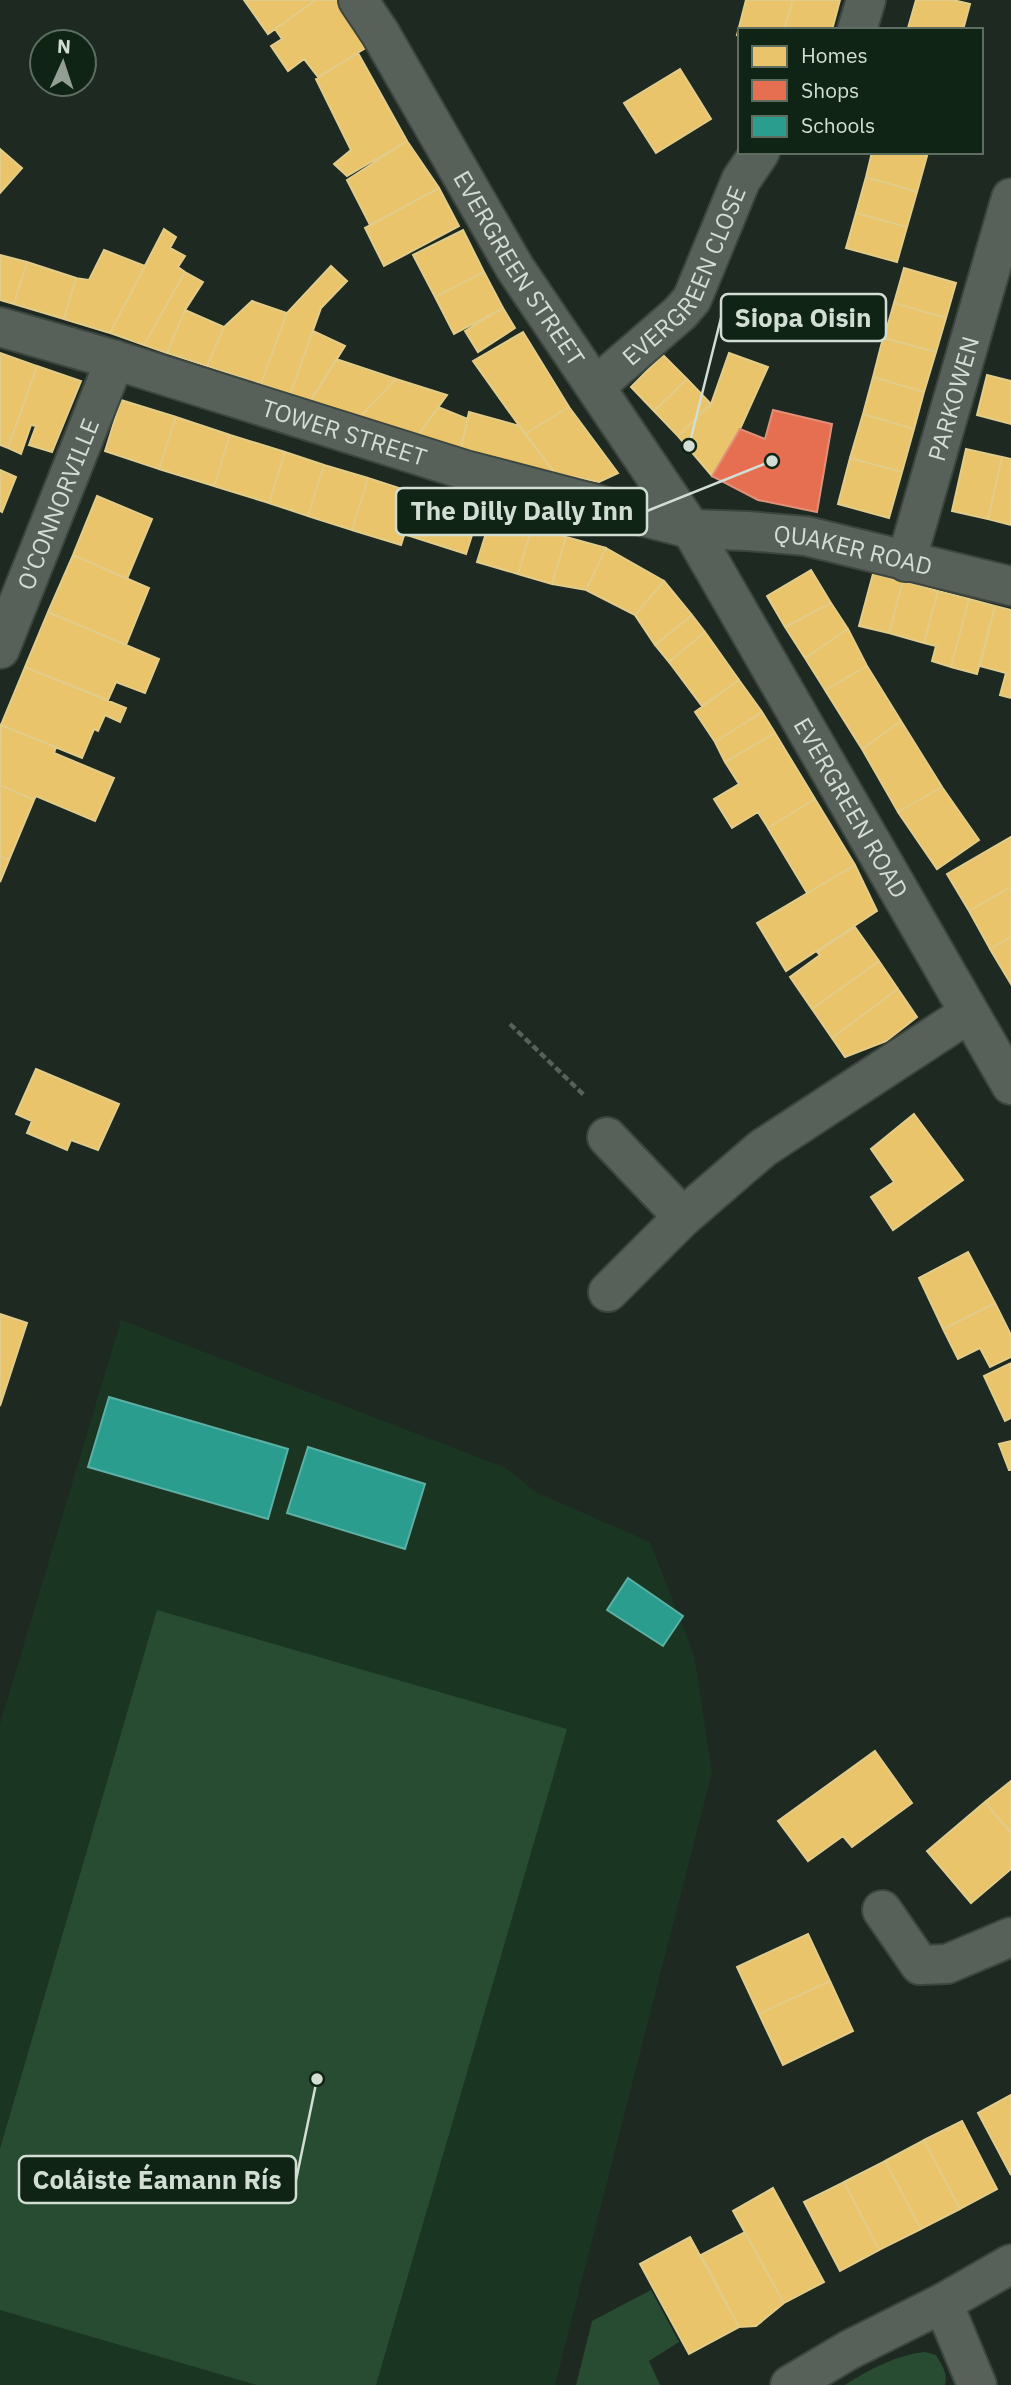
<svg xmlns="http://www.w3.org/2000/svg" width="1011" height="2385" font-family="'IBM Plex Sans',sans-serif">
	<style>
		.built { fill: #1b3523 }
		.green { fill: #284c31 }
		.homes { fill: #e9c46a; stroke: #e2cc8a; stroke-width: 2 }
		.shops { fill: #e76f51; stroke: #e19078; stroke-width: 2 }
		.schools { fill: #2a9d8f; stroke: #5cb0a4; stroke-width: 2 }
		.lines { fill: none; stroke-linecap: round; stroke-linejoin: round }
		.street-casing { stroke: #3c463f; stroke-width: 42 }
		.secondary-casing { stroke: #3c463f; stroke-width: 42 }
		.path { stroke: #576059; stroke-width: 4.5; stroke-dasharray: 7 3.5; stroke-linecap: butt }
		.street { stroke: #58605a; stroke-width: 38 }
		.secondary { stroke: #58605a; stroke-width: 38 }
		.labels { text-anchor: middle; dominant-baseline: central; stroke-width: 7; stroke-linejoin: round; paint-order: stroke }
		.street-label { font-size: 24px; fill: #d2ded4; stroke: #0f2415 }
		.leader { fill: none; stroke: #d2ded4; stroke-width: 2.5 }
		.callout-dot { fill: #d2ded4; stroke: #0f2415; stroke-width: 2.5 }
		.callout { fill: #0f2415; stroke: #d2ded4; stroke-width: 2.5 }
		.callout-label { font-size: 26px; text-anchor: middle; font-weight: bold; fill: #d2ded4 }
	</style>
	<rect width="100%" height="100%" fill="#1e2921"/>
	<path class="built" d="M 121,1320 L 506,1468 L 537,1493 L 650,1542 L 694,1655 L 712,1772 L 555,2385 L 0,2385 L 0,1724 Z"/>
	<path class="green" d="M 157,1610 L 567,1729 L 376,2385 L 257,2385 L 0,2310 L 0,2149 Z
		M 651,2290 L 679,2342 L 649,2361 L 660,2385 L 576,2385 L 592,2321 Z
		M 925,2352 L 936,2355 C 942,2365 948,2373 945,2385 L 845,2385 C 870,2369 896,2355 925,2352 Z"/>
	<path class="homes" d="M 244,0 L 316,0 L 268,34 Z
		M 316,0 L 340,0 L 369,46 L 318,77 L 304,59 L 288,71 L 271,46 L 282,39 L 275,29 Z
		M 746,0 L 793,0 L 784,30 L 740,30 L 740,35 L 737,35 Z
		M 793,0 L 840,0 L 832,30 L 784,30 Z
		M 916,0 L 953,0 L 970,4 L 963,30 L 908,28 Z
		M 358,53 L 407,141 L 347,176 L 334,164 L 351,150 L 316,79 Z
		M 680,69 L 711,119 L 656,153 L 624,103 Z
		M 407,141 L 439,188 L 370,225 L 347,180 Z
		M 0,149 L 22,168 L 0,193 Z
		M 872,152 L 914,152 L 927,156 L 917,192 L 866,177 Z
		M 866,177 L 917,192 L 907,227 L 856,213 Z
		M 439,188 L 459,226 L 384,266 L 365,228 Z
		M 856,213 L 907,227 L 897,262 L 846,248 Z
		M 164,229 L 176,237 L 170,248 L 185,256 L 178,267 L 185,272 L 144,345 L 110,333 Z
		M 463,230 L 484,272 L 435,297 L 413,255 Z
		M 104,250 L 145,266 L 110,333 L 64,319 L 76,278 L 89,280 Z
		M 0,255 L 27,262 L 14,304 L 0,300 Z
		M 27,262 L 76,278 L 64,319 L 14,304 Z
		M 331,266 L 347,281 L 321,308 L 290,395 L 261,384 L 287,313 Z
		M 904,268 L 956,283 L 946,318 L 894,303 Z
		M 185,272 L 203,282 L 185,310 L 167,353 L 144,345 Z
		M 484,272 L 503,308 L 454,334 L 435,297 Z
		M 252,301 L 287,313 L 261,384 L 207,366 L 224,327 Z
		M 894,303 L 946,318 L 936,352 L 884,338 Z
		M 503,308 L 515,328 L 478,352 L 465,331 Z
		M 185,310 L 224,327 L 207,366 L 167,353 Z
		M 313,331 L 345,346 L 310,402 L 290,395 Z
		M 523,332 L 569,407 L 525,434 L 473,361 Z
		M 883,338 L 936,352 L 924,392 L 873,377 Z
		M 0,353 L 37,366 L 8,448 L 0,445 Z
		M 729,353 L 768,367 L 740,429 L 712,476 L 678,436 L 711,404 Z
		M 663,355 L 687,379 L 654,411 L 631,387 Z
		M 336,359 L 396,379 L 359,418 L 310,402 Z
		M 37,366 L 81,381 L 52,452 L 29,445 L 36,426 L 31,425 L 21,454 L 8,448 Z
		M 987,375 L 1011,381 L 1011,424 L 977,415 Z
		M 873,377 L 924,392 L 914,429 L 863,414 Z
		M 396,379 L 447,395 L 417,437 L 359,418 Z
		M 687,379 L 711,404 L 678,436 L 654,411 Z
		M 121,400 L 176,417 L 159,469 L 105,451 Z
		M 438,407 L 468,419 L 460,452 L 417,437 Z
		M 569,407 L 618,473 L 599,482 L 555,473 L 525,434 Z
		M 469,412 L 520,426 L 555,473 L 460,452 Z
		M 863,414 L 914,429 L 902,472 L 850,458 Z
		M 176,417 L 230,435 L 214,486 L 159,469 Z
		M 230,435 L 285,452 L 269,503 L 214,486 Z
		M 966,449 L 1002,457 L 988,519 L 952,511 Z
		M 285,452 L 324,465 L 308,516 L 269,503 Z
		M 1002,457 L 1011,459 L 1011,525 L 988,519 Z
		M 850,458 L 902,472 L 889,518 L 838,504 Z
		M 324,465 L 368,478 L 352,530 L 308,516 Z
		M 0,470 L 16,477 L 2,512 L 0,511 Z
		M 368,478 L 417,494 L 401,545 L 352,530 Z
		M 417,494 L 479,513 L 466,554 L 404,534 Z
		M 97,496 L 152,519 L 127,579 L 73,555 Z
		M 492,514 L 532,527 L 518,574 L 477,562 Z
		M 532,527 L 566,537 L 552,584 L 518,574 Z
		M 566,537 L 606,548 L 586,590 L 552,584 Z
		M 606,548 L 664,581 L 635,615 L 586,590 Z
		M 73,555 L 149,588 L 126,645 L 48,612 Z
		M 811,570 L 831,603 L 785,627 L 767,596 Z
		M 873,574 L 903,581 L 889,633 L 859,626 Z
		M 664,581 L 692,615 L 655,645 L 635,615 Z
		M 903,581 L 938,591 L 924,643 L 889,633 Z
		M 938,591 L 969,599 L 951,667 L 932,661 L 936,646 L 924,643 Z
		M 969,599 L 995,606 L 977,674 L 951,667 Z
		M 831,603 L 848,629 L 805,658 L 785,627 Z
		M 995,606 L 1011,610 L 1011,698 L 1000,695 L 1006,673 L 980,666 Z
		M 48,612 L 159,659 L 145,693 L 116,682 L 108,700 L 25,667 Z
		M 692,615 L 705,632 L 669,662 L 655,645 Z
		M 848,629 L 867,666 L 825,690 L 805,658 Z
		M 705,632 L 739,680 L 702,706 L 669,662 Z
		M 867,666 L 901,721 L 862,749 L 825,690 Z
		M 25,667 L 126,708 L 120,722 L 105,715 L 98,731 L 94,729 L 82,758 L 1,725 Z
		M 739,680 L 762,712 L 715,742 L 695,712 Z
		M 762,712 L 775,733 L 725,762 L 715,742 Z
		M 901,721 L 942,787 L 898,812 L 862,749 Z
		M 1,725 L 56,747 L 54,753 L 114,778 L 95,821 L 36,796 L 34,800 L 0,785 Z
		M 775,733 L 815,799 L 768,828 L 758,812 L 732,828 L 714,799 L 739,784 L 725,762 Z
		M 0,785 L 34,800 L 9,860 L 0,856 Z
		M 942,787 L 979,840 L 937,869 L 898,812 Z
		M 815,799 L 855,865 L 807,893 L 768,828 Z
		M 1011,837 L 1011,887 L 969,911 L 947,874 Z
		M 0,856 L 9,860 L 0,882 Z
		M 855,865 L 877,911 L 786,971 L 757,923 Z
		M 1011,887 L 1011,937 L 990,949 L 969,911 Z
		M 855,927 L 879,961 L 812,1009 L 790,977 L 820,955 L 817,952 Z
		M 1011,937 L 1011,984 L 990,949 Z
		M 879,961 L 898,989 L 832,1038 L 812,1009 Z
		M 898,989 L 917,1017 L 886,1041 L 845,1057 L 832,1038 Z
		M 36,1069 L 119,1104 L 98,1150 L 71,1140 L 67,1150 L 27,1133 L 32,1121 L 16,1114 Z
		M 914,1114 L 963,1180 L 893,1230 L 871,1197 L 894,1182 L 871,1149 Z
		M 968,1252 L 995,1303 L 943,1329 L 919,1278 Z
		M 995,1303 L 1011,1335 L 1011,1357 L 990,1367 L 980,1348 L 958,1359 L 943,1329 Z
		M 0,1314 L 27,1323 L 0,1406 Z
		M 1011,1363 L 1011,1418 L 1005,1421 L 984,1376 Z
		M 1011,1441 L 1011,1470 L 1009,1470 L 999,1444 Z
		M 875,1751 L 912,1803 L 852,1847 L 843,1836 L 808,1861 L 778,1821 Z
		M 1011,1781 L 1011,1833 L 985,1802 Z
		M 985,1802 L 1011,1833 L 1011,1869 L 971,1903 L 927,1851 Z
		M 808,1934 L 830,1981 L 759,2014 L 737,1967 Z
		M 830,1981 L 853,2031 L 783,2065 L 759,2014 Z
		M 1011,2095 L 1011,2175 L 978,2113 Z
		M 962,2121 L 997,2189 L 960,2209 L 924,2140 Z
		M 924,2140 L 960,2209 L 921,2229 L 885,2161 Z
		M 885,2161 L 921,2229 L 879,2250 L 844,2182 Z
		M 844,2182 L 879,2250 L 840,2271 L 804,2202 Z
		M 773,2188 L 824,2282 L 784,2303 L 733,2211 Z
		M 745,2232 L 784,2303 L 756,2326 L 739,2327 L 701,2255 Z
		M 690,2237 L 739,2327 L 689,2354 L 640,2264 Z"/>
	<path class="shops" d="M 773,410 L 832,424 L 817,512 L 758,500 L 712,476 L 740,429 L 765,439 Z"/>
	<path class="schools" d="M 109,1397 L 288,1449 L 268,1519 L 88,1467 Z
		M 308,1447 L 425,1484 L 405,1549 L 287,1513 Z
		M 628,1578 L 683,1616 L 663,1646 L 607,1610 Z"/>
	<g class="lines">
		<defs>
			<g id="street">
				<path d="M 857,30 L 866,0"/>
				<path id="s1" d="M 0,327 L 115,360 L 465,470 L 691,529 L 747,531 L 806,536 L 1011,586"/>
				<path id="s2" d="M 596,386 L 680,313 L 692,299 L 741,180 L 760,152"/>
				<path id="s3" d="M 906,562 L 1011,198"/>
				<path id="s4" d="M 0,649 L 115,360"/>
				<path d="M 607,1137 L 683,1217"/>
				<path d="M 608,1292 L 683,1217 L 763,1148 L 969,1013"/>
				<path d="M 882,1910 L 920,1965 L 947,1964 L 1011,1937"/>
				<path d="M 943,2303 L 977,2385"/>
				<path d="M 790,2385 L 849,2350 L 943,2303 L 1011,2264"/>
			</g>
			<g id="secondary">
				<path id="s5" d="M 358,0 L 380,33 L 515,268 L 691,529 L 1011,1085"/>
			</g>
		</defs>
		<use href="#street" class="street-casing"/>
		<use href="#secondary" class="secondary-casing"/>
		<path class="path" d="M 510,1024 L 585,1096"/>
		<use href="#street" class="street"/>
		<use href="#secondary" class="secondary"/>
	</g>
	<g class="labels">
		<g class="street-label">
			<text stroke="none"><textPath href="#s5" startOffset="313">EVERGREEN STREET</textPath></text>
			<text stroke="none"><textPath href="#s2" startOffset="145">EVERGREEN CLOSE</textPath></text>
			<text stroke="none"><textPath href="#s3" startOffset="170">PARKOWEN</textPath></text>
			<text stroke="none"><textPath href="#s1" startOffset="360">TOWER STREET</textPath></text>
			<text stroke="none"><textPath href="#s4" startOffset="156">O'CONNORVILLE</textPath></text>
			<text stroke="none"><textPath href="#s1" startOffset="884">QUAKER ROAD</textPath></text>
			<text stroke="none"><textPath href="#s5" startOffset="947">EVERGREEN ROAD</textPath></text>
		</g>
	</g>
	<path class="leader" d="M689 446L721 318M772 461L647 511M317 2079L296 2180"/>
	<g class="callout-dot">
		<circle cx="689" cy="446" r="7"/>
		<circle cx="772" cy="461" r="7"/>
		<circle cx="317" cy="2079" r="7"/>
	</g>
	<g class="callout">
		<rect x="721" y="294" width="165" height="47" rx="7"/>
		<rect x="396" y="488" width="251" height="47" rx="7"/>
		<rect x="19" y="2156" width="277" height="47" rx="7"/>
	</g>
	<g class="callout-label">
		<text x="803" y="327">Siopa Oisin</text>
		<text x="522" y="520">The Dilly Dally Inn</text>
		<text x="157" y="2189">Coláiste Éamann Rís</text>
	</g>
	<rect x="738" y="28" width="245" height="126" fill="#0f2415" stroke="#5d6e61" stroke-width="2"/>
	<rect x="752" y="46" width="35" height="21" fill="#e9c46a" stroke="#5d6e61" stroke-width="2"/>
	<text x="801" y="63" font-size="21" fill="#d2ded4">Homes</text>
	<rect x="752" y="80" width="35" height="21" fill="#e76f51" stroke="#5d6e61" stroke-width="2"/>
	<text x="801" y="98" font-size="21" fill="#d2ded4">Shops</text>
	<rect x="752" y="116" width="35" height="21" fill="#2a9d8f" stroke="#5d6e61" stroke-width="2"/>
	<text x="801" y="133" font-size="21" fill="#d2ded4">Schools</text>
	<g transform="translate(63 63) rotate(3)"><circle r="33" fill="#0f2415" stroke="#5d6e61" stroke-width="2"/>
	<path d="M0-5L12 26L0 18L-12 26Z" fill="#939f95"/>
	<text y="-10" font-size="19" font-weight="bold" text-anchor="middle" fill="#d2ded4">N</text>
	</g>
</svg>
